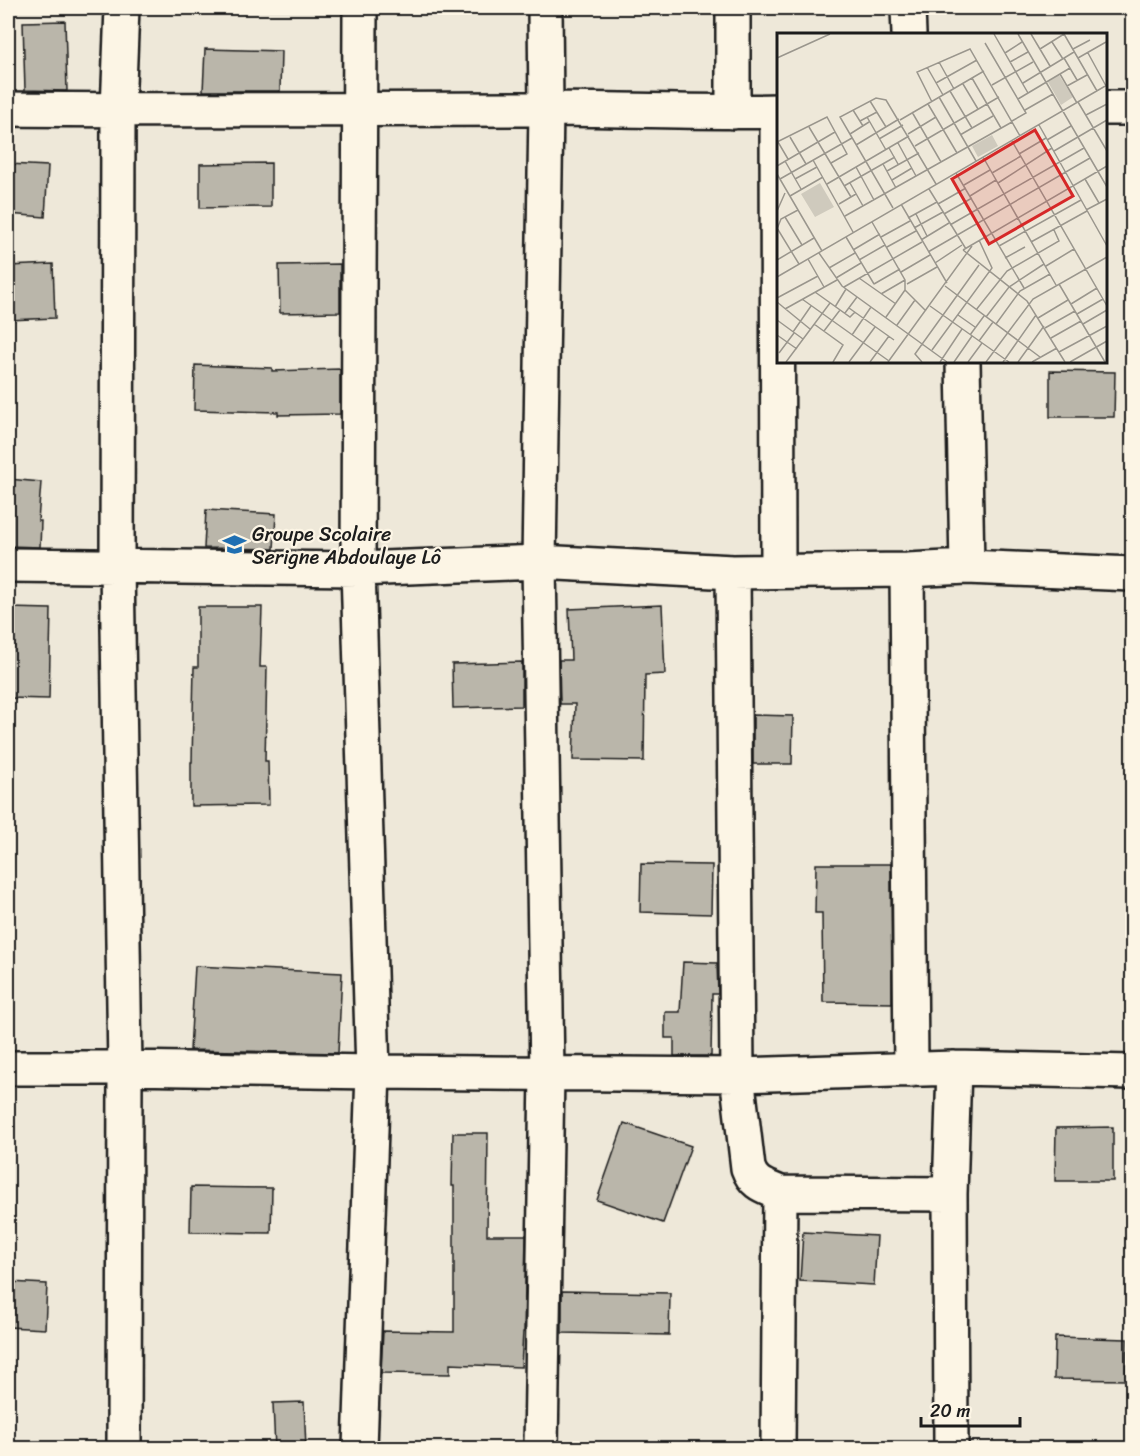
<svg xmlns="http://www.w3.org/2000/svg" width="1140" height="1456" font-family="Sriracha,sans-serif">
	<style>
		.building { fill: #bab6aa; stroke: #1c1c1c; stroke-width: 1.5 }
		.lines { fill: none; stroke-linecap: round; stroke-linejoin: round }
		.street-casing { stroke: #1c1c1c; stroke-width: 38 }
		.street { stroke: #fcf5e5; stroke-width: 33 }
		.labels { text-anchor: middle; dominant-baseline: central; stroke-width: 4.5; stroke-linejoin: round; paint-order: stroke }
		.poi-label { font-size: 20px; fill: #1c1c1c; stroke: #fcf5e5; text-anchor: start }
		.inset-road { fill: none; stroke: #9a968d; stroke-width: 1.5 }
		.view { fill: #d62828; fill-opacity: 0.15; stroke: #d62828; stroke-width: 3 }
		.inset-edge { fill: none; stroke: #1c1c1c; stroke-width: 3 }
	</style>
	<rect width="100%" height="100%" fill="#eee8d9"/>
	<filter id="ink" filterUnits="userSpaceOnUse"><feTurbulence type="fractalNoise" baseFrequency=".0167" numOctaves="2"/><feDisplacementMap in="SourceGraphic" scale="12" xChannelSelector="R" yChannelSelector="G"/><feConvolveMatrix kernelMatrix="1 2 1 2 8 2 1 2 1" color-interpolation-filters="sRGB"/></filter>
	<g filter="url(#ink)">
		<path class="building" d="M 65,21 L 67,91 L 25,90 L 23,22 Z
			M 205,49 L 281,51 L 280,91 L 203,91 Z
			M 271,163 L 271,207 L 200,208 L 200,164 Z
			M 8,164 L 48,166 L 45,217 L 8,214 Z
			M 53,264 L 55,318 L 8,320 L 8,266 Z
			M 340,264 L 340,312 L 280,313 L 279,265 Z
			M 195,365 L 272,368 L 272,371 L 340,369 L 340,414 L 278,415 L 278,412 L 194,410 Z
			M 1050,371 L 1115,372 L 1114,417 L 1050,417 Z
			M 8,479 L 41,482 L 38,521 L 41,521 L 40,547 L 8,546 Z
			M 206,510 L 276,514 L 274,549 L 204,548 Z
			M 662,605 L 665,674 L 645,675 L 644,761 L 573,760 L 575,704 L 560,704 L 559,660 L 571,660 L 569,609 Z
			M 198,607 L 262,607 L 260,667 L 267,667 L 265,761 L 268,761 L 269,805 L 191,806 L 191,762 L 192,762 L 194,667 L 198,667 Z
			M 8,608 L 51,609 L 49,699 L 8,698 Z
			M 522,662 L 522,706 L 453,708 L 452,664 Z
			M 753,715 L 793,716 L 792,764 L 753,764 Z
			M 641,864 L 712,865 L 711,914 L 640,912 Z
			M 816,864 L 891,864 L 892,1003 L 823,1002 L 822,913 L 815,913 Z
			M 683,962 L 717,963 L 718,994 L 712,994 L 711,1056 L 674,1056 L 674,1038 L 665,1038 L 665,1012 L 680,1012 Z
			M 195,966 L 342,973 L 338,1053 L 190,1050 Z
			M 624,1123 L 691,1146 L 663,1223 L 597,1200 Z
			M 1113,1127 L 1113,1181 L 1055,1181 L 1056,1128 Z
			M 453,1133 L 488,1133 L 487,1235 L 526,1235 L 524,1332 L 523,1332 L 521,1367 L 450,1364 L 450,1374 L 381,1373 L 383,1331 L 454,1332 L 454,1186 L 452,1186 Z
			M 191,1187 L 272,1188 L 271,1233 L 190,1232 Z
			M 803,1232 L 877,1236 L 874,1285 L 800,1281 Z
			M 9,1282 L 47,1284 L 45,1329 L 8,1327 Z
			M 562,1291 L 670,1293 L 669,1335 L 562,1333 Z
			M 1055,1337 L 1127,1339 L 1126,1380 L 1054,1379 Z
			M 304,1402 L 306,1449 L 275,1449 L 273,1403 Z"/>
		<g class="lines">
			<defs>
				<path id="street" d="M 122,8 L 118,110 L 117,566 L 125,1068 L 124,1448
					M 733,8 L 733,112
					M 908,8 L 909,34
					M 1106,108 L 1132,108
					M 8,109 C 186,111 364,109 543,109 C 621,109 700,113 778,111
					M 777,111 L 778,571
					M 963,362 L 967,567
					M 8,565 L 358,569 L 539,562 L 733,572 L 907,570 L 967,567 L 1132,574
					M 907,570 L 911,1070
					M 733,572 L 737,1075 L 748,1168 C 754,1185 765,1186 780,1193 L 950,1194
					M 8,1068 L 125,1068 L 373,1072 L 737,1075 L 954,1068 L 1132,1072
					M 360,1448 L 373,1072 L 358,569 L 360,8
					M 541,1448 L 547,1073 L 539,562 L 546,109 L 545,8
					M 778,1448 L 780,1193
					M 951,1448 L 950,1194 L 954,1068"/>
			</defs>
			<use href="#street" class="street-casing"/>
			<use href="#street" class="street"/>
		</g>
	</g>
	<defs>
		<symbol id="school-bare" viewBox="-9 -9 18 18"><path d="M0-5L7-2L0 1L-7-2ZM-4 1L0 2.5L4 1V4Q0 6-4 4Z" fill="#1f6fb2" stroke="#fcf5e5" stroke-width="2.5" paint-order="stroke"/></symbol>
	</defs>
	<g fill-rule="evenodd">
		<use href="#school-bare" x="218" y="528" width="33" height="33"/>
	</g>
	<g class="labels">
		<g class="poi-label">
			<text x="252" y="534">Groupe Scolaire<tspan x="252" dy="23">Serigne Abdoulaye Lô</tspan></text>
		</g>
	</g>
	<g transform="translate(777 33)">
		<rect width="330" height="330" fill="#eee8d9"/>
		<path d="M 282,42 L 296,64 L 284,72 L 271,49 ZM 215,102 L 221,113 L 201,124 L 195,113 ZM 43,150 L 57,174 L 38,184 L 24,161 Z" fill="#cfcabd"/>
		<path class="inset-road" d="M 217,1 L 251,60M 241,1 L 330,154M 254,1 L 273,33M 287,1 L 320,58M 275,9 L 286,26M 208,10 L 249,80 L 235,88M 263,16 L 287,1M 296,16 L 313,7M 228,20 L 245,9M 311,20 L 329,53M 0,25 L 53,1M 287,25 L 300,47M 301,25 L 329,9M 162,29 L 177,56M 233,29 L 251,19M 150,34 L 166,62M 283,41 L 300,70M 195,45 L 224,95M 159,50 L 200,27M 246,50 L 297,19M 186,51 L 201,76M 215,52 L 256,29M 290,53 L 310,42M 173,58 L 195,95M 162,64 L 199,128M 241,66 L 293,35M 93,68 L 109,94M 155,69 L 140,39 L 193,16 L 243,103M 301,69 L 330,118M 151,71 L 180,120M 76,77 L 86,93M 248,77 L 276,61M 135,79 L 164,129M 309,82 L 330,71M 90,84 L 109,117M 123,87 L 207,38M 83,88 L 100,79M 262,92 L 330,213M 32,94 L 74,164M 73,101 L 92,89M 131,101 L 159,84M 183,102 L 216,83M 13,104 L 29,131M 102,106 L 126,92M 270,107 L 294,93M 235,108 L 330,273M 0,109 L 50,84 L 70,121 L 54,130M 1,109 L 11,126M 121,110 L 139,143M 79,112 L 122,86M 138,113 L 222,64M 112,115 L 121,131M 277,118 L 330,87M 242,121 L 269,105M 206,124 L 279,252M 36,127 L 76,199M 8,128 L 24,156M 106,131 L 119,155M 0,133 L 58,99M 79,134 L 97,167M 110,138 L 142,120M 179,140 L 247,255M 215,140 L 244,123M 0,141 L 45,218M 3,146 L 75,105M 18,146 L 40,134M 308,146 L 322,170M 115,147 L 135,135M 73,150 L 86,173M 221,150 L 275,115M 50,151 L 132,103M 187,152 L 213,137M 67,153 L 118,124M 152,156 L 189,216M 13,163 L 46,144M 193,163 L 219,147M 62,171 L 79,161M 124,171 L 170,250M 161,171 L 189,155M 116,175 L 63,84 L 99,65 L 109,67 L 159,151M 309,177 L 330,166M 0,178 L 8,160M 139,181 L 150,203M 167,181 L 195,165M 68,183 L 235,89M 8,184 L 25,212M 131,185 L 160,169M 95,189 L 128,247 L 128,257 L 149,278M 173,192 L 307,115M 0,195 L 22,231M 137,195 L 166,179M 0,196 L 4,186 L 21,177M 69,204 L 97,251M 104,204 L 133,188M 144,207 L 172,190M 254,209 L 310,178M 222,213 L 304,167M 110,214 L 139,198M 76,217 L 103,201M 186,217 L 330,133M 186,217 L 250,268 L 288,329M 151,219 L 313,125M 42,220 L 65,253 L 170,329M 228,225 L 248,214M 31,226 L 47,254M 0,227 L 37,205M 82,227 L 108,212M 158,230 L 185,212M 269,233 L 297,216M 52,235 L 78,220M 124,239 L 153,222M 0,244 L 330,52M 59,245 L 84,230M 82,245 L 119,271M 97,251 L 123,236M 130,251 L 160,234M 282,251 L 328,329M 168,253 L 263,324M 67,254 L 145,209M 38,259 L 73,284 L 78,279M 104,261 L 128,247M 0,265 L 41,243M 25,266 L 112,328M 0,269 L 33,296M 294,271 L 320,255M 153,273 L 232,329M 58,274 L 69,256M 72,275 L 117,307M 8,276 L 60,247M 199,277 L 230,238 L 282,208 L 277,197M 68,280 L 80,264M 300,281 L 326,266M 181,282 L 198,294M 109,284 L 128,257M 209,284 L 232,254 L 267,231M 261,285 L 291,267M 0,287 L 26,306M 37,291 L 66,312 L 56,329M 219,291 L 243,258 L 273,241M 306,291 L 330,277M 120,292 L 138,267M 268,295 L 298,278M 47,298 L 63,277M 16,299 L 34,273M 0,302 L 20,316M 75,302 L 94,274M 193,302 L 207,283M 274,305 L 304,288M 202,308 L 216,289M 155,317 L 215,235 L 202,207M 282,319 L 330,293M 2,320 L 17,300M 9,329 L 53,270M 72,329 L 98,294M 93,329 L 112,303M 111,329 L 195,213M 145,329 L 138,321 L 202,232M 163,329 L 185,296M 177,329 L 195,303M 191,329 L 205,310M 209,329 L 256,266 L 330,224M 226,329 L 259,282M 241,329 L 267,293M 255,329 L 280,315M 293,329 L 330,308"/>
		<path class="view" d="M 258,97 L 296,163 L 212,211 L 175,146 Z"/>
		<rect width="330" height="330" class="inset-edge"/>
	</g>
	<rect width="1140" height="1456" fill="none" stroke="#fcf5e5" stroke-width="30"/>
	<rect x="15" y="15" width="1110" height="1426" fill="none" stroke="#1c1c1c" stroke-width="2" filter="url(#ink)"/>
	<path d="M921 1417v9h99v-9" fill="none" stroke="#1c1c1c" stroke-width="3"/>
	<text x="930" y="1417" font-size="18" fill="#1c1c1c" stroke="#fcf5e5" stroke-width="4.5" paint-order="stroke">20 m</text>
</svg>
